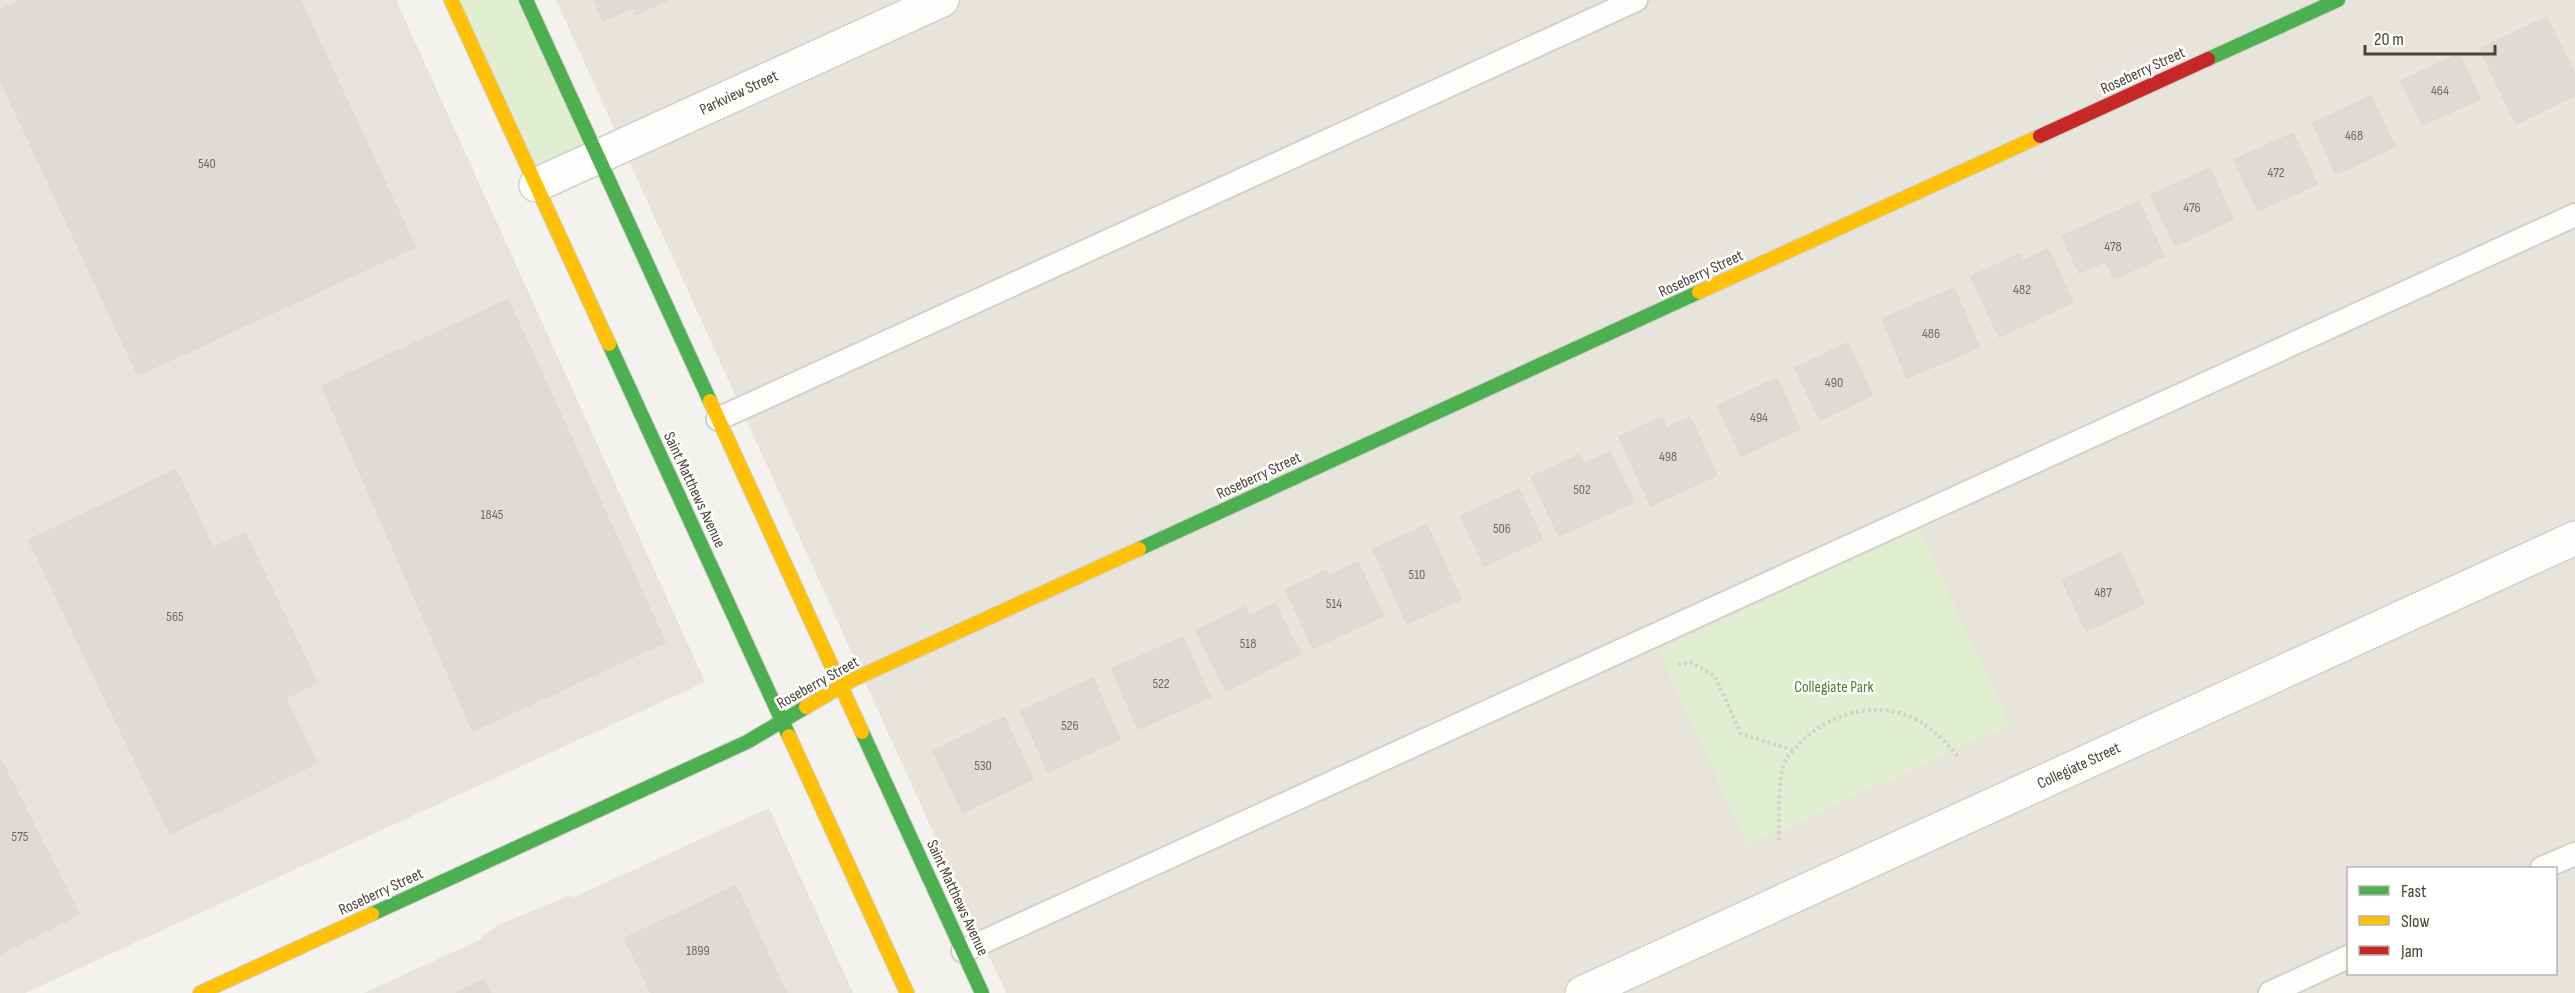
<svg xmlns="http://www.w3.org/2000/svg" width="2575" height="993" font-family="'Sofia Sans Condensed',sans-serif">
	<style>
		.residential { fill: #e7e4dc; fill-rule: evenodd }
		.industrial { fill: #e6e2de }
		.green { fill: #e1eecf }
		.parking { fill: #e6e3df }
		.building { fill: #dedbd6; stroke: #dcd9d4; stroke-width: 1.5 }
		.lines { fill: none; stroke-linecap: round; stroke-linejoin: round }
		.lane-casing { stroke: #d2d0cb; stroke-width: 26 }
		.street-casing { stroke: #d2d0cb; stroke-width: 36 }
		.fast-casing { stroke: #d3cfc5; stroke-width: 16 }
		.slow-casing { stroke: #d3cfc5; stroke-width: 16 }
		.jam-casing { stroke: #d3cfc5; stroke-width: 16 }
		.path { stroke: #d3d2cc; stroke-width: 4; stroke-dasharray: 3 3; stroke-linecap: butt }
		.lane { stroke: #fdfdfc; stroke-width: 22 }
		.street { stroke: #fdfdfc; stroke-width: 33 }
		.fast { stroke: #4caf50; stroke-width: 14 }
		.slow { stroke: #ffc107; stroke-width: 14 }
		.jam { stroke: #c62828; stroke-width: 14 }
		.labels { text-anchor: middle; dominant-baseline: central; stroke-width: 5; stroke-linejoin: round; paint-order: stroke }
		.number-label { font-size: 14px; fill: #706a61 }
		.street-label { font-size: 16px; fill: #4b4439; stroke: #fff }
		.park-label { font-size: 16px; fill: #4a7f2a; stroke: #fff }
	</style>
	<rect width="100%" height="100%" fill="#f4f2ee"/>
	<path class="residential" d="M 556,0 L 2575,0 L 2575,993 L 1006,993 ZM 2348,868 L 2556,868 L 2556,974 L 2348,974 Z"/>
	<path class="industrial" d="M 0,0 L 396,0 L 705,682 L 25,993 L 0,993 Z
		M 769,808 L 853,993 L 364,993 Z"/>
	<path class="green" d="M 451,0 L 526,0 L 598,157 L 536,185 Z
		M 1919,529 L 2010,724 L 1748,845 L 1658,650 Z"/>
	<path class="parking" d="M 571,895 L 616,993 L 490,993 L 489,989 L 502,983 L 481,937 L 498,925 Z"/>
	<path class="building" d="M 21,0 L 300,0 L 415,247 L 138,375 L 0,79 L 0,10 Z
		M 594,0 L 667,0 L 637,14 L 634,7 L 603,21 Z
		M 2547,17 L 2575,75 L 2575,95 L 2516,124 L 2480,49 Z
		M 2459,54 L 2480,99 L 2422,125 L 2401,81 Z
		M 2371,96 L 2395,147 L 2336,174 L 2313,123 Z
		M 2293,133 L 2317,184 L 2258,211 L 2234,160 Z
		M 2210,168 L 2233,219 L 2175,246 L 2151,195 Z
		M 2139,202 L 2164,256 L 2114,279 L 2106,261 L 2079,273 L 2062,236 Z
		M 2048,249 L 2073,302 L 1999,337 L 1971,277 L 2019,254 L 2023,261 Z
		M 1954,288 L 1979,347 L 1907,378 L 1882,319 Z
		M 508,300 L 665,642 L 473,731 L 322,386 Z
		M 1848,343 L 1872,395 L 1820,420 L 1795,368 Z
		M 1777,378 L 1800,429 L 1741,456 L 1718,406 Z
		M 1662,417 L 1667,428 L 1690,417 L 1717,475 L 1651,506 L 1619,437 Z
		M 1610,452 L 1634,502 L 1559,536 L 1531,477 L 1579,455 L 1583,464 Z
		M 176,470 L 213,548 L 245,533 L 317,683 L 285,698 L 317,763 L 170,834 L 29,540 Z
		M 1519,489 L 1542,539 L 1484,566 L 1461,516 Z
		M 1427,525 L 1461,599 L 1407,624 L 1373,549 Z
		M 2121,553 L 2144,604 L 2086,631 L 2062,580 Z
		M 1358,562 L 1383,616 L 1313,648 L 1286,590 L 1326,571 L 1329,576 Z
		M 1275,603 L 1300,654 L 1226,691 L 1196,631 L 1245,607 L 1249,616 Z
		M 1183,637 L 1210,697 L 1138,729 L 1112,669 Z
		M 1093,678 L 1120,739 L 1048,772 L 1021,711 Z
		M 1004,717 L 1033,779 L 963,812 L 933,751 Z
		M 0,758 L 79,914 L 0,954 Z
		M 736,886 L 786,993 L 651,993 L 625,938 Z
		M 484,980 L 490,993 L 456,993 L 474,985 Z"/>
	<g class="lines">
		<defs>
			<path id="lane" d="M 718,419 L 1636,0
				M 2542,868 L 2575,854
				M 963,951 L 2575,215
				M 2270,993 L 2348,957"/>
			<path id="street" d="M 536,185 L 942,0
				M 1582,993 L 2575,538"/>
			<path id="fast" d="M 526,0 L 710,401
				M 2208,59 L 2338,0
				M 609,344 L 789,736
				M 1139,549 L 1699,292
				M 862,732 L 982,993
				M 372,914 L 747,742 L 806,707"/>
			<path id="slow" d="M 451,0 L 609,344
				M 1699,292 L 2040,136
				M 710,401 L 862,732
				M 806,707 L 852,680 L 1139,549
				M 789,736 L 907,993
				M 200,993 L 372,914"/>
			<path id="jam" d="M 2040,136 L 2208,59"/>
		</defs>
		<use href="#lane" class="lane-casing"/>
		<use href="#street" class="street-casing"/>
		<use href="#fast" class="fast-casing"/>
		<use href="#slow" class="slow-casing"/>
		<use href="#jam" class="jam-casing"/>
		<path class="path" d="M 1678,664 L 1690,662 L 1715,676 L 1741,734 L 1793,750
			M 1779,840 C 1779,820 1777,776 1786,759 C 1789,754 1795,749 1798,745 C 1826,715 1872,700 1911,717 C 1931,726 1946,743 1960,758"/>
		<use href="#lane" class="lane"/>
		<use href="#street" class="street"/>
		<use href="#fast" class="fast"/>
		<use href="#slow" class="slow"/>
		<use href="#jam" class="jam"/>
	</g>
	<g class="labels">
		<g class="number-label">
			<text x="2440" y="90">464</text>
			<text x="2354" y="135">468</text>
			<text x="207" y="163">540</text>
			<text x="2276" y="172">472</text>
			<text x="2192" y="207">476</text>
			<text x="2113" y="246">478</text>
			<text x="2022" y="289">482</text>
			<text x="1931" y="333">486</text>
			<text x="1834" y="382">490</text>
			<text x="1759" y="417">494</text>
			<text x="1668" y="456">498</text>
			<text x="1582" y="489">502</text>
			<text x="492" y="514">1845</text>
			<text x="1502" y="528">506</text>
			<text x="1417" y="574">510</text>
			<text x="2103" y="592">487</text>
			<text x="1334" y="603">514</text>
			<text x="175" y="616">565</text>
			<text x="1248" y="643">518</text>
			<text x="1161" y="683">522</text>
			<text x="1070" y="725">526</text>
			<text x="983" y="765">530</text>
			<text x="20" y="836">575</text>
			<text x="698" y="950">1899</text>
		</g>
		<g class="street-label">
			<text transform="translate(2143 71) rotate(-25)">Roseberry Street</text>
			<text transform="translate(739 93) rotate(-25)">Parkview Street</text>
			<text transform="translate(1701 274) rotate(-25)">Roseberry Street</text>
			<text transform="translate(1259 476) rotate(-25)">Roseberry Street</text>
			<text transform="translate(694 490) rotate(65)">Saint Matthews Avenue</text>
			<text transform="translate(818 683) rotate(-29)">Roseberry Street</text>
			<text transform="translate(2079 766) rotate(-25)">Collegiate Street</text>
			<text transform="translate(381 892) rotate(-25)">Roseberry Street</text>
			<text transform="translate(957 898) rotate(65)">Saint Matthews Avenue</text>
		</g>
		<g class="park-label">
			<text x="1834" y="687">Collegiate Park</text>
		</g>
	</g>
	<rect x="2347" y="867" width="210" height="108" fill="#ffffff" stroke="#b7b4b0" stroke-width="1.5"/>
	<rect x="2359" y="886" width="30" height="9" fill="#4caf50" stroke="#b7b4b0" stroke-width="1.5"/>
	<text x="2401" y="897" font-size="18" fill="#4b4439">Fast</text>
	<rect x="2359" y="916" width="30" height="9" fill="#ffc107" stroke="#b7b4b0" stroke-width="1.5"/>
	<text x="2401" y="927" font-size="18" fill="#4b4439">Slow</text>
	<rect x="2359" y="946" width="30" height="9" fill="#c62828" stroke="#b7b4b0" stroke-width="1.5"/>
	<text x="2401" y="957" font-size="18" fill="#4b4439">Jam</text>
	<path d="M2365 45v9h130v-9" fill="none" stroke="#4b4439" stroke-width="3"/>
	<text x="2374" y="45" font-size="18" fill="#4b4439" stroke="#ffffff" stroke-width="4.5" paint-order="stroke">20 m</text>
</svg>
